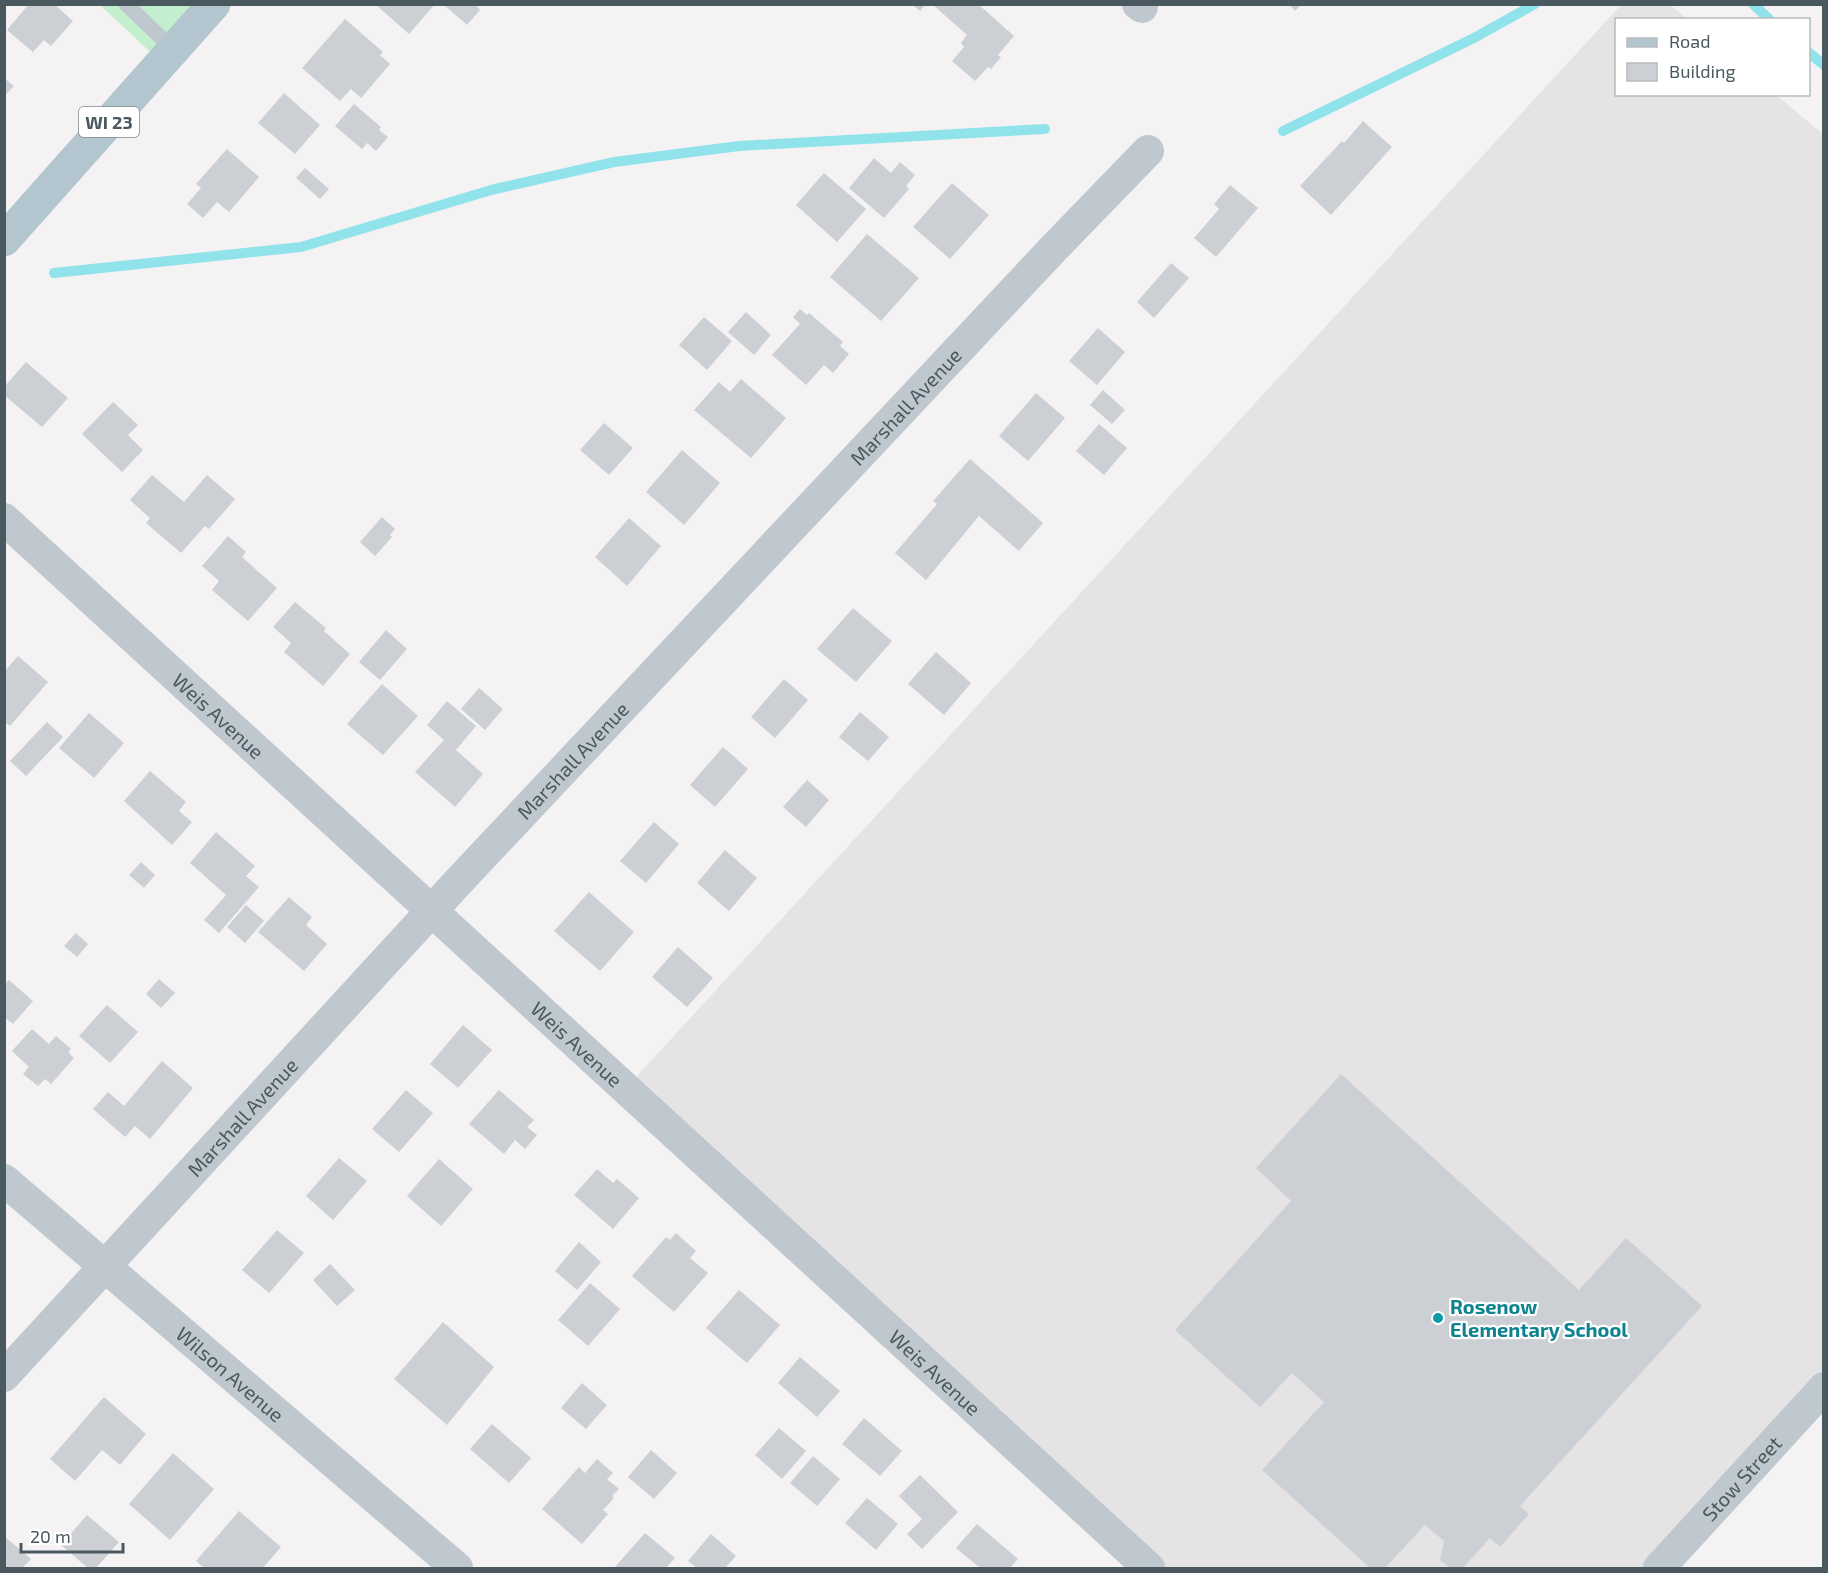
<svg xmlns="http://www.w3.org/2000/svg" width="1828" height="1573" font-family="'Exo 2',sans-serif">
	<style>
		.education { fill: #e5e3e4 }
		.green { fill: #c3efcf }
		.lines { fill: none; stroke-linecap: round; stroke-linejoin: round }
		.stream { stroke: #91e3eb; stroke-width: 10 }
		.building { fill: #ccd0d4 }
		.lane { stroke: #bec8ce; stroke-width: 15 }
		.street { stroke: #bec8ce; stroke-width: 32 }
		.primary { stroke: #b3c5cf; stroke-width: 33 }
		.culture-dot { fill: #0f9aa8; stroke: #fff; stroke-width: 2 }
		.labels { text-anchor: middle; dominant-baseline: central; stroke-width: 4.5; stroke-linejoin: round; paint-order: stroke }
		.shield { fill: #fff; stroke: #808a8f; stroke-width: 1.5 }
		.shield-label { font-size: 18px; font-weight: bold; fill: #4a585f }
		.street-label { font-size: 20px; fill: #4a585f; stroke: #fff }
		.culture-label { font-size: 20px; font-weight: bold; fill: #0d838f; stroke: #fff; text-anchor: start }
	</style>
	<rect width="100%" height="100%" fill="#f4f2f2"/>
	<path class="education" d="M 1621,5 L 1670,5 L 1688,19 L 1616,20 L 1616,94 L 1776,95 L 1823,134 L 1823,1389 L 1659,1568 L 1149,1568 L 626,1088 Z"/>
	<path class="green" d="M 100,5 L 214,5 L 162,63 Z"/>
	<g class="lines">
		<path class="stream" d="M 1753,4 L 1770,20
			M 1808,52 L 1824,65
			M 1283,131 L 1474,38 L 1535,4
			M 54,273 L 301,247 L 491,190 L 614,162 L 739,146 L 1045,129"/>
	</g>
	<path class="building" d="M 29,4 L 54,4 L 73,21 L 51,46 L 44,40 L 33,52 L 7,30 Z
		M 375,4 L 435,4 L 409,34 Z
		M 443,4 L 475,4 L 480,10 L 467,25 Z
		M 912,4 L 926,4 L 920,11 Z
		M 932,4 L 978,4 L 1014,36 L 998,55 L 1001,57 L 991,69 L 988,67 L 975,81 L 952,61 L 964,47 L 961,43 L 967,35 Z
		M 1289,4 L 1302,4 L 1295,11 Z
		M 345,19 L 383,52 L 380,55 L 390,64 L 361,98 L 351,89 L 340,101 L 302,68 Z
		M 4,78 L 14,86 L 4,96 Z
		M 284,93 L 320,125 L 295,154 L 258,123 Z
		M 354,104 L 381,127 L 379,130 L 388,137 L 376,151 L 367,143 L 362,149 L 335,126 Z
		M 1363,121 L 1392,147 L 1331,215 L 1300,186 L 1342,141 L 1344,143 Z
		M 227,149 L 259,177 L 229,212 L 217,202 L 203,218 L 187,204 L 201,188 L 196,184 Z
		M 874,158 L 891,173 L 900,162 L 915,175 L 906,186 L 909,189 L 884,218 L 849,188 Z
		M 305,168 L 329,189 L 320,199 L 296,178 Z
		M 824,173 L 866,209 L 837,242 L 796,205 Z
		M 952,183 L 989,215 L 950,259 L 913,227 Z
		M 1230,185 L 1258,208 L 1216,257 L 1194,238 L 1219,209 L 1214,204 Z
		M 867,234 L 919,278 L 881,321 L 830,277 Z
		M 1171,263 L 1189,278 L 1154,318 L 1137,302 Z
		M 800,309 L 807,315 L 809,313 L 843,342 L 840,346 L 849,354 L 833,373 L 824,365 L 806,385 L 772,355 L 800,324 L 793,317 Z
		M 746,312 L 771,335 L 754,355 L 728,332 Z
		M 704,317 L 732,341 L 707,370 L 679,345 Z
		M 1098,328 L 1125,352 L 1097,385 L 1069,361 Z
		M 26,362 L 68,398 L 42,427 L 4,395 L 4,387 Z
		M 741,379 L 786,418 L 751,458 L 694,410 L 719,382 L 730,392 Z
		M 1103,390 L 1125,410 L 1112,424 L 1090,405 Z
		M 1036,393 L 1065,418 L 1028,461 L 999,436 Z
		M 113,402 L 138,425 L 128,435 L 143,450 L 122,472 L 82,434 Z
		M 604,423 L 633,448 L 609,475 L 580,450 Z
		M 1099,424 L 1127,448 L 1104,475 L 1076,451 Z
		M 682,450 L 720,483 L 684,525 L 646,492 Z
		M 970,459 L 1043,523 L 1019,551 L 979,516 L 926,580 L 895,553 L 937,504 L 933,501 Z
		M 152,475 L 184,502 L 207,475 L 235,499 L 209,529 L 205,526 L 181,553 L 146,523 L 150,518 L 130,500 Z
		M 382,517 L 395,529 L 390,535 L 392,537 L 375,556 L 360,542 Z
		M 629,518 L 661,546 L 627,586 L 595,557 Z
		M 228,536 L 246,552 L 242,557 L 277,588 L 248,621 L 212,590 L 219,581 L 202,566 Z
		M 295,602 L 326,628 L 324,631 L 350,654 L 323,686 L 284,652 L 291,643 L 273,627 Z
		M 853,608 L 892,641 L 856,682 L 817,649 Z
		M 386,630 L 407,649 L 380,680 L 359,662 Z
		M 936,652 L 971,683 L 944,715 L 908,684 Z
		M 18,656 L 48,682 L 10,726 L 4,721 L 4,672 Z
		M 784,679 L 808,700 L 775,738 L 751,717 Z
		M 382,684 L 418,716 L 383,755 L 347,724 Z
		M 479,688 L 503,709 L 485,730 L 461,709 Z
		M 447,701 L 476,726 L 456,750 L 483,774 L 455,807 L 415,772 L 444,740 L 427,725 Z
		M 860,712 L 889,737 L 868,761 L 839,737 Z
		M 89,713 L 124,743 L 94,778 L 59,748 Z
		M 47,722 L 63,737 L 26,776 L 10,761 Z
		M 723,747 L 748,769 L 715,807 L 690,785 Z
		M 150,771 L 186,802 L 179,811 L 192,822 L 172,845 L 124,801 Z
		M 807,780 L 829,800 L 806,827 L 783,807 Z
		M 654,822 L 679,844 L 646,883 L 620,861 Z
		M 216,832 L 255,866 L 246,876 L 259,887 L 219,933 L 204,920 L 226,895 L 190,863 Z
		M 725,850 L 757,878 L 729,911 L 697,883 Z
		M 141,862 L 155,875 L 144,888 L 129,875 Z
		M 589,892 L 634,932 L 600,971 L 554,931 Z
		M 289,897 L 312,917 L 306,925 L 327,944 L 304,971 L 258,932 Z
		M 246,905 L 264,921 L 245,943 L 227,927 Z
		M 76,933 L 88,944 L 77,957 L 64,946 Z
		M 678,947 L 713,978 L 687,1007 L 652,977 Z
		M 159,979 L 175,993 L 161,1008 L 146,994 Z
		M 9,980 L 33,1001 L 13,1024 L 4,1017 L 4,985 Z
		M 107,1005 L 138,1032 L 110,1063 L 79,1036 Z
		M 463,1025 L 492,1050 L 458,1088 L 430,1064 Z
		M 32,1029 L 49,1044 L 56,1036 L 71,1049 L 68,1052 L 74,1058 L 51,1084 L 45,1079 L 38,1086 L 23,1074 L 29,1067 L 12,1051 Z
		M 162,1061 L 193,1088 L 150,1139 L 135,1126 L 125,1137 L 93,1109 L 108,1092 L 124,1106 Z
		M 1341,1074 L 1579,1290 L 1626,1238 L 1702,1306 L 1520,1506 L 1529,1514 L 1500,1547 L 1490,1538 L 1463,1568 L 1450,1568 L 1440,1560 L 1444,1541 L 1425,1525 L 1385,1568 L 1370,1568 L 1262,1470 L 1324,1402 L 1292,1373 L 1260,1407 L 1175,1330 L 1291,1201 L 1256,1168 Z
		M 406,1090 L 433,1113 L 399,1152 L 372,1129 Z
		M 499,1090 L 534,1120 L 527,1127 L 537,1135 L 525,1149 L 515,1140 L 504,1154 L 469,1124 Z
		M 339,1158 L 367,1181 L 333,1220 L 306,1196 Z
		M 439,1159 L 473,1189 L 441,1226 L 407,1196 Z
		M 597,1169 L 613,1183 L 617,1179 L 639,1198 L 613,1229 L 574,1195 Z
		M 277,1230 L 304,1253 L 269,1293 L 242,1270 Z
		M 676,1233 L 696,1251 L 690,1258 L 708,1273 L 674,1312 L 632,1276 L 666,1237 L 670,1240 Z
		M 579,1242 L 601,1262 L 577,1290 L 555,1271 Z
		M 330,1264 L 355,1290 L 337,1306 L 313,1280 Z
		M 590,1283 L 620,1309 L 588,1346 L 558,1320 Z
		M 739,1290 L 780,1325 L 747,1363 L 706,1328 Z
		M 443,1322 L 494,1367 L 447,1425 L 394,1379 Z
		M 800,1357 L 840,1391 L 817,1417 L 778,1383 Z
		M 582,1383 L 607,1405 L 586,1429 L 561,1408 Z
		M 104,1397 L 146,1434 L 120,1465 L 102,1450 L 75,1481 L 50,1459 Z
		M 864,1418 L 902,1451 L 880,1476 L 842,1444 Z
		M 492,1424 L 531,1458 L 509,1483 L 470,1449 Z
		M 779,1428 L 806,1451 L 782,1479 L 755,1455 Z
		M 651,1450 L 677,1473 L 654,1499 L 628,1477 Z
		M 173,1453 L 214,1489 L 170,1540 L 129,1504 Z
		M 813,1456 L 840,1479 L 817,1506 L 790,1483 Z
		M 597,1459 L 613,1473 L 607,1479 L 619,1489 L 612,1496 L 614,1498 L 603,1510 L 608,1514 L 582,1544 L 542,1509 L 579,1467 L 585,1473 Z
		M 920,1475 L 958,1512 L 922,1549 L 907,1534 L 922,1519 L 899,1496 Z
		M 867,1498 L 898,1524 L 876,1550 L 845,1523 Z
		M 239,1511 L 281,1547 L 263,1568 L 204,1568 L 196,1561 Z
		M 87,1515 L 119,1542 L 96,1568 L 88,1568 L 61,1545 Z
		M 977,1524 L 1018,1559 L 1010,1568 L 980,1568 L 956,1548 Z
		M 645,1533 L 675,1558 L 666,1568 L 614,1568 Z
		M 711,1534 L 736,1556 L 725,1568 L 697,1568 L 688,1561 Z
		M 4,1536 L 31,1559 L 22,1568 L 4,1568 Z"/>
	<g class="lines">
		<path class="lane" d="M 126,4 L 174,50"/>
		<g class="street">
			<path d="M 1138,4 L 1142,7"/>
			<path id="s1" d="M 4,519 L 1149,1568"/>
			<path id="s2" d="M 4,1180 L 457,1568"/>
			<path id="s3" d="M 4,1376 L 459,881 L 1054,248 L 1148,151"/>
			<path id="s4" d="M 1659,1568 L 1824,1388"/>
		</g>
		<path class="primary" d="M 4,240 L 214,4"/>
	</g>
	<circle class="culture-dot" cx="1438" cy="1318" r="6"/>
	<g class="labels">
		<rect class="shield" x="79" y="107" width="60" height="30" rx="4.5"/>
		<g class="shield-label">
			<text x="109" y="122">WI 23</text>
		</g>
		<g class="street-label">
			<text stroke="none"><textPath href="#s3" startOffset="1324">Marshall Avenue</textPath></text>
			<text stroke="none"><textPath href="#s1" startOffset="291">Weis Avenue</textPath></text>
			<text stroke="none"><textPath href="#s3" startOffset="838">Marshall Avenue</textPath></text>
			<text stroke="none"><textPath href="#s1" startOffset="777">Weis Avenue</textPath></text>
			<text stroke="none"><textPath href="#s3" startOffset="352">Marshall Avenue</textPath></text>
			<text stroke="none"><textPath href="#s1" startOffset="1263">Weis Avenue</textPath></text>
			<text stroke="none"><textPath href="#s2" startOffset="298">Wilson Avenue</textPath></text>
			<text stroke="none"><textPath href="#s4" startOffset="122">Stow Street</textPath></text>
		</g>
		<g class="culture-label">
			<text x="1450" y="1306">Rosenow<tspan x="1450" dy="23">Elementary School</tspan></text>
		</g>
	</g>
	<rect width="1828" height="1573" fill="none" stroke="#4a585f" stroke-width="12"/>
	<rect x="1615" y="18" width="195" height="78" fill="#ffffff" stroke="#b7bcbf" stroke-width="1.5"/>
	<rect x="1627" y="38" width="30" height="9" fill="#b3c5cf" stroke="#b7bcbf" stroke-width="1.5"/>
	<text x="1669" y="48" font-size="18" fill="#4a585f">Road</text>
	<rect x="1627" y="63" width="30" height="18" fill="#ccd0d4" stroke="#b7bcbf" stroke-width="1.5"/>
	<text x="1669" y="78" font-size="18" fill="#4a585f">Building</text>
	<path d="M21 1543v9h102v-9" fill="none" stroke="#4a585f" stroke-width="3"/>
	<text x="30" y="1543" font-size="18" fill="#4a585f" stroke="#ffffff" stroke-width="4.5" paint-order="stroke">20 m</text>
</svg>
